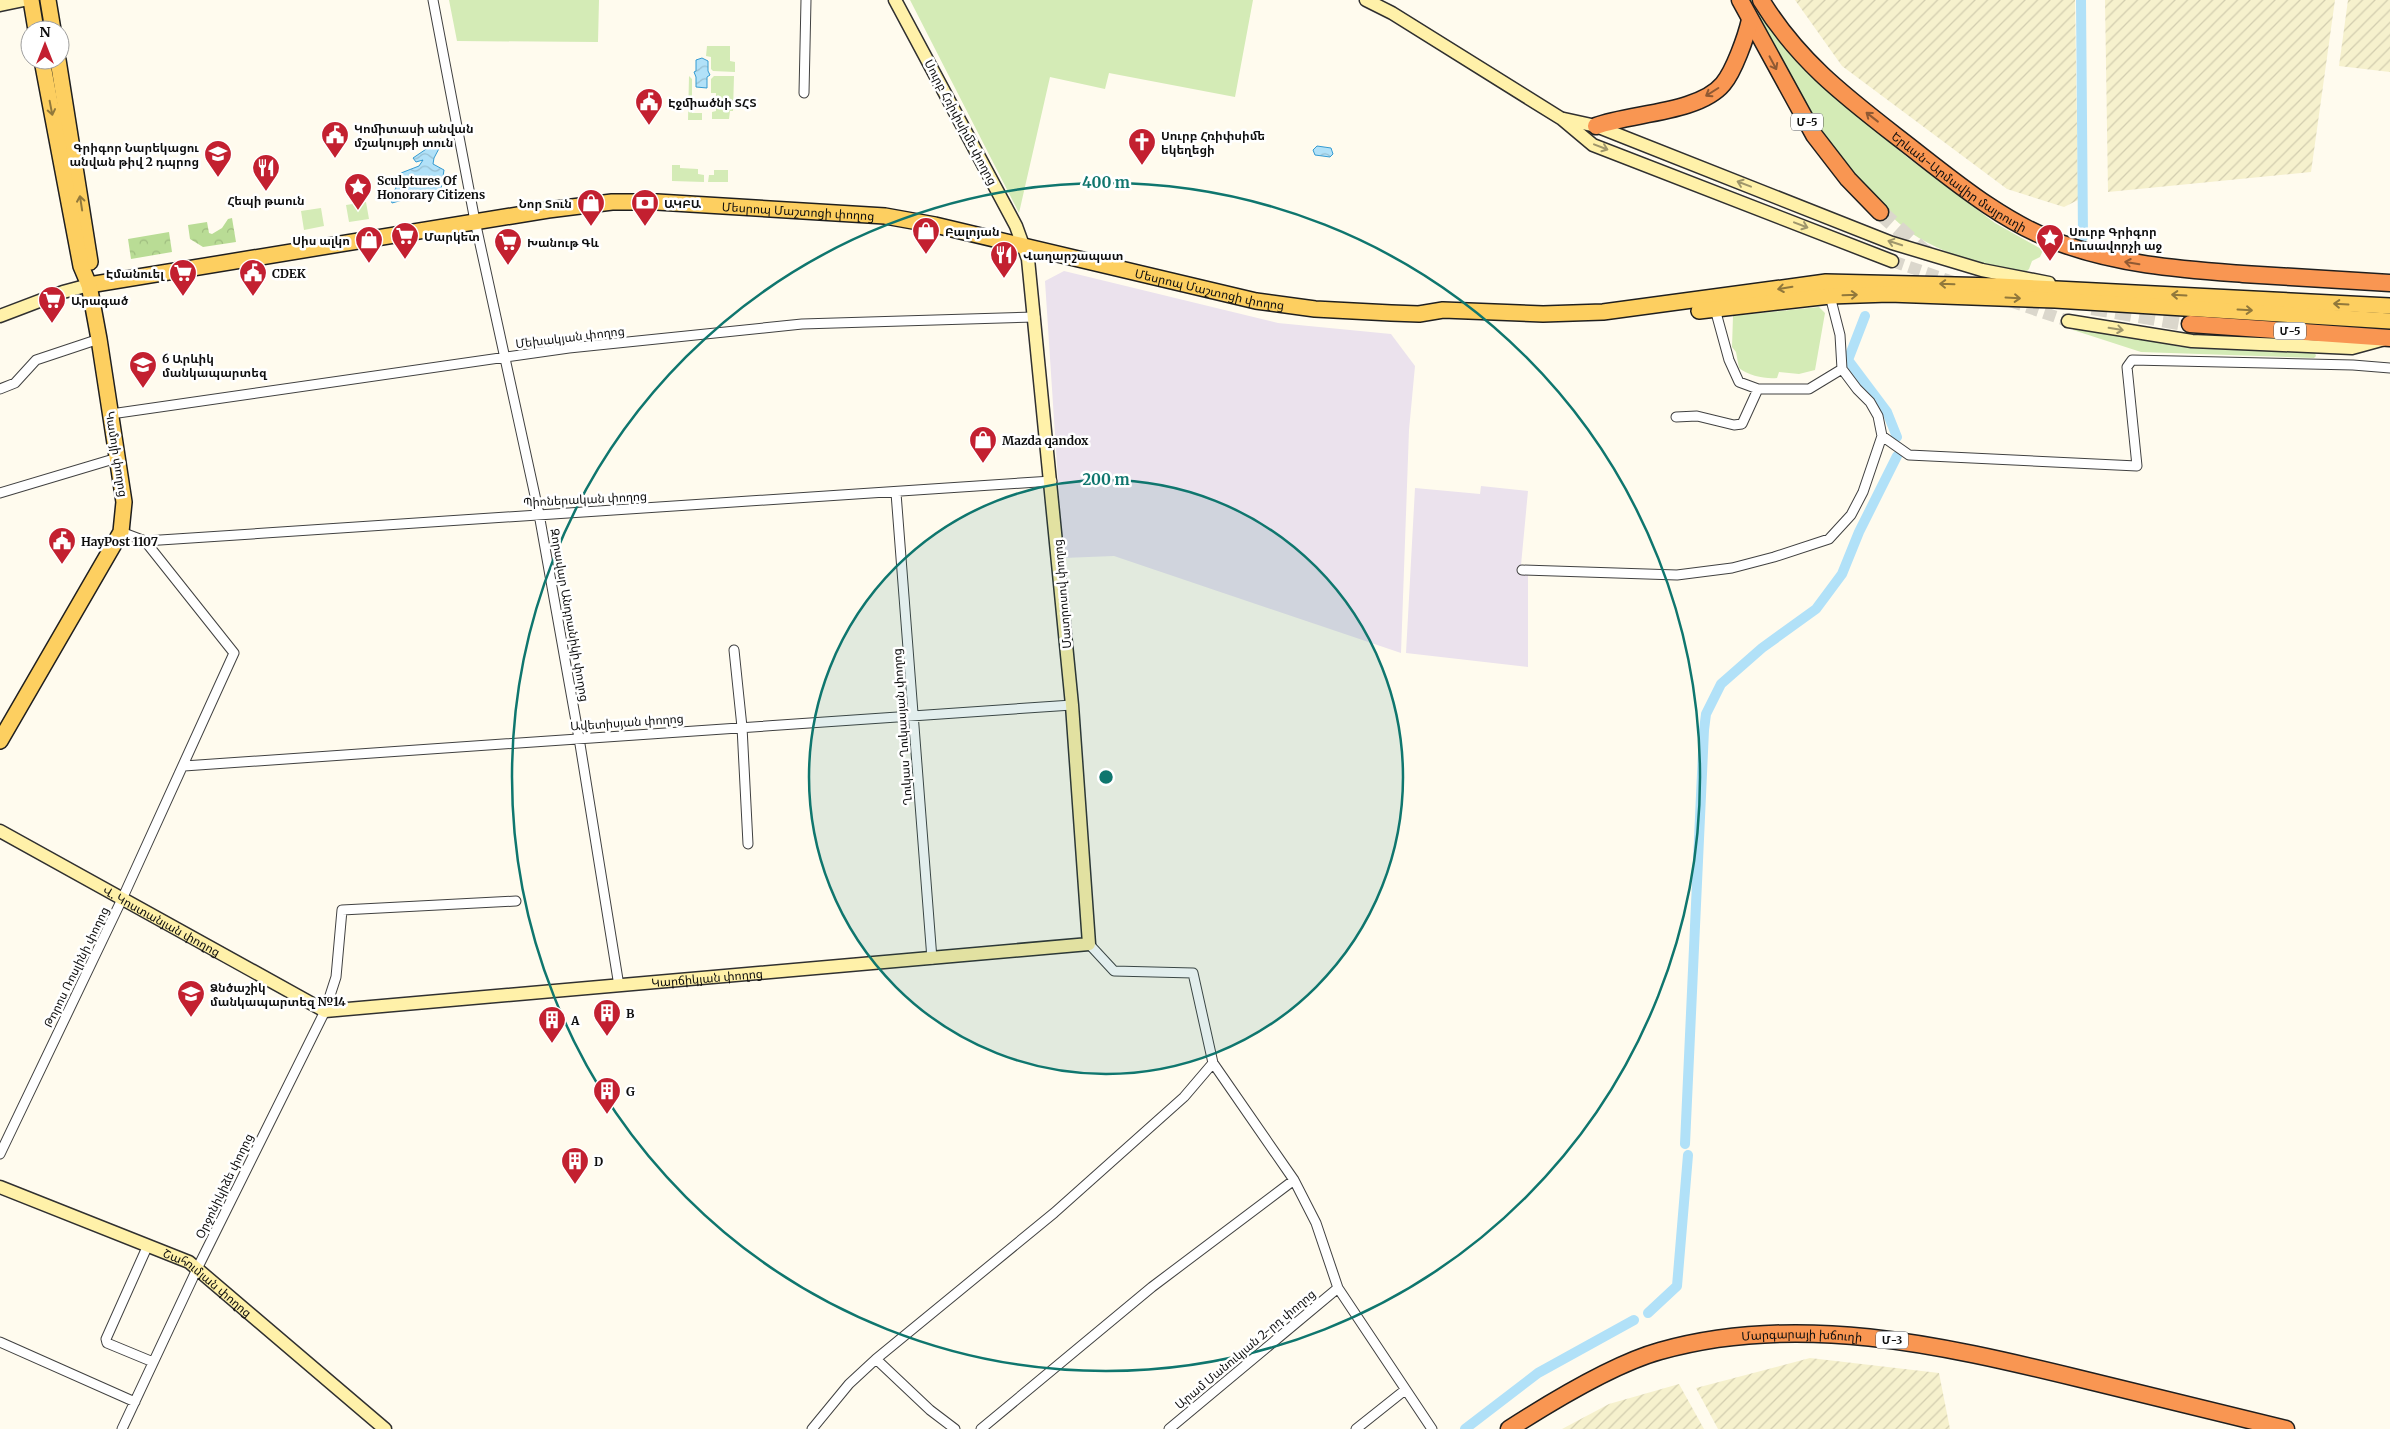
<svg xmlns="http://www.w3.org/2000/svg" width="2390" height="1429" font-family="Merriweather,'Noto Sans Armenian',serif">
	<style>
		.industrial { fill: #ebe2ed }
		.farmland { fill: url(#farmland-furrows) }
		.grass { fill: #d4ebb6 }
		.forest { fill: url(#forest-crowns) }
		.water { fill: url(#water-waves); stroke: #359bd2 }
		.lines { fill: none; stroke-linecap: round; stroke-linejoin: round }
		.canal { stroke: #b1e1f8; stroke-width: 10 }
		.secondary-tunnel { stroke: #dbd7cc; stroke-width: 12; stroke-dasharray: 12 6; stroke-linecap: butt }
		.highway-tunnel { stroke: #dbd7cc; stroke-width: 16; stroke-dasharray: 16 8; stroke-linecap: butt }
		.street-casing { stroke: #414141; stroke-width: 11 }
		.secondary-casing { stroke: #303030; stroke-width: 15 }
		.primary-casing { stroke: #1f1f1f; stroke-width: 18 }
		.highway-casing { stroke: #1f1f1f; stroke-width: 19 }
		.street { stroke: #fff; stroke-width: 9 }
		.secondary { stroke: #fff1a9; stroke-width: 12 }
		.primary { stroke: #fdcf60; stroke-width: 15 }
		.highway { stroke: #f99652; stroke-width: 16 }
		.oneway { stroke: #8f5933 }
		.oneway2 { stroke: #91783b }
		.oneway3 { stroke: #9f966b }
		.ring { fill: none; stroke: #0f766e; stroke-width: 2.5 }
		.labels { text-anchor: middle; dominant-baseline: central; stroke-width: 5; stroke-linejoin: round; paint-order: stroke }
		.shield { fill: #fff; stroke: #565656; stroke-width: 1 }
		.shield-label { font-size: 11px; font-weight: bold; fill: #0e0e0e }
		.poi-label { font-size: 12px; font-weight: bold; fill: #0e0e0e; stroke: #fff; text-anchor: start }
		.street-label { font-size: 12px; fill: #0e0e0e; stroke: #fff }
		.centre { fill: #0f766e; stroke: #fff; stroke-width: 2.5 }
		.ring-label { font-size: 15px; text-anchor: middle; font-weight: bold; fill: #0f766e; stroke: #fff; stroke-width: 5; stroke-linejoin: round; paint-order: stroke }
	</style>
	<defs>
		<pattern id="farmland-furrows" width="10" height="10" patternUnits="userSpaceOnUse" patternTransform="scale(1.25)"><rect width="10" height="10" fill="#f6f1cd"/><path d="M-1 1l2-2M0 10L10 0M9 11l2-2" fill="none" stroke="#d2cdaf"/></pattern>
		<pattern id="forest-crowns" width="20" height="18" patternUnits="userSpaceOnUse" patternTransform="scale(1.25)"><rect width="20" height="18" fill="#b9dc95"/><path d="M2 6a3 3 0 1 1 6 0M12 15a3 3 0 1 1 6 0" fill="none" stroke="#9ebc7f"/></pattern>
		<pattern id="water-waves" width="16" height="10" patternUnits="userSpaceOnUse" patternTransform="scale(1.25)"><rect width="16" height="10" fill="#b1e1f8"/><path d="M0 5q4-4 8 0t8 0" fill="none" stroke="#97c0d3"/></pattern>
	</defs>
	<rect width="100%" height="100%" fill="#fffbee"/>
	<path class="industrial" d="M 1064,271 L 1278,323 L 1391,334 L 1415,366 L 1409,430 L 1401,653 L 1114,556 L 1063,558 L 1045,281 Z
		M 1481,486 L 1528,491 L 1521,565 L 1528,566 L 1528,667 L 1406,653 L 1415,488 L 1480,494 Z"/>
	<path class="farmland" d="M 1795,0 L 2075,0 L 2078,200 L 2064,207 L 2007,189 L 1842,66 Z
		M 2105,0 L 2335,0 L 2311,172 L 2108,192 Z
		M 2348,0 L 2390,0 L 2390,72 L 2339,66 Z
		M 1810,1358 L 1939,1373 L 1950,1429 L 1718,1429 L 1696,1388 Z
		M 1679,1384 L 1704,1429 L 1562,1429 L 1609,1404 Z"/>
	<path class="grass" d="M 449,0 L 599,0 L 598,42 L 457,41 Z
		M 910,0 L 1253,0 L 1235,97 L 1109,73 L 1105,89 L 1050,77 L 1019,213 Z
		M 1746,0 L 1754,0 L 1836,98 L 1907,157 L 1995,223 L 2043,250 L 2040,257 L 2032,261 L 2029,269 L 2023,275 C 1987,266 1952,257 1919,238 C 1900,227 1884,209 1869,192 C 1818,135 1784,66 1746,0 Z
		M 707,46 L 730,46 L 730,61 L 735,62 L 735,72 L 713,71 L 711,69 L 711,57 L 706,56 Z
		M 689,76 L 692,79 L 692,113 L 702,113 L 702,120 L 688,120 Z
		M 714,76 L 734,76 L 733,111 L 730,111 L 729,119 L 712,119 L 712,112 L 716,111 L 716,93 L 711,93 L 711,79 Z
		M 672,165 L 680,165 L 680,168 L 698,169 L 698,174 L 704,175 L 704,182 L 672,181 Z
		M 714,170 L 728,170 L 728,182 L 708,182 L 709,175 L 714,175 Z
		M 366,202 L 369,219 L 349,222 L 346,205 Z
		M 321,208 L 324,226 L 304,230 L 301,211 Z
		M 1819,307 L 1825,313 L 1815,370 L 1799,374 L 1779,372 L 1777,378 C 1765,379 1749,376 1739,368 L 1736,352 L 1732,347 L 1733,316 Z
		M 2076,325 L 2181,347 L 2314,350 L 2316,356 L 2314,358 L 2141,352 L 2073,330 Z"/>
	<path class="forest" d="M 232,218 L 236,242 L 203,247 L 190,239 L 188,225 L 207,222 L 209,233 L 212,234 L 222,228 L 228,219 Z
		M 169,232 L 172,252 L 131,259 L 128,239 Z"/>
	<path class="water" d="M 702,58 L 708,61 L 708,71 L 710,75 L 707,77 L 707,88 L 696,87 L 696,77 L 694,72 L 696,71 L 696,60 Z
		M 441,139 L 443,141 L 434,158 L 433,164 L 444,170 L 441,189 L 432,197 L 423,193 L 419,195 L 421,199 L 413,197 L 392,203 L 390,198 L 396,188 L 392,181 L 401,173 L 419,166 L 423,160 L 416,162 L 413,158 Z
		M 1317,146 L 1331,148 L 1333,154 L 1330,157 L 1315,155 L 1313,150 Z"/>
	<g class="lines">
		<path class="canal" d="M 2081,0 L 2083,237
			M 1865,316 L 1848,360 L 1887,412 L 1897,437
			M 1685,1144 L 1704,730 L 1706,714 L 1721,684 L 1762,648 L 1816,609 L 1842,574 L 1859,532 L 1897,456
			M 1648,1313 L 1677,1286 L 1688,1155
			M 1465,1429 L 1538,1373 L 1634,1320"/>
		<path class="secondary-tunnel" d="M 1892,261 L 1956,283
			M 2010,301 L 2068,321"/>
		<path class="highway-tunnel" d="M 1880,212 L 1923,251 L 1931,255
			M 2092,307 L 2190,324"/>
		<defs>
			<path id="street" d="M 433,0 L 475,221 L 539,514 L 579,738 L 619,986
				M 804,93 L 806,0
				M 1829,292 L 1840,335 L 1842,369 L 1857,389 L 1870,402 L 1878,416 L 1882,436 L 1909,455 L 2137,466 L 2127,367 L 2132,360 L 2353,365 L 2390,368
				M 1715,309 L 1729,360 L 1739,382 L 1758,389 L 1809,389 L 1842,369
				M 0,389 L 15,383 L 36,360 L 99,339
				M 111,414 L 569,348 L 802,324 L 1035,317
				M 1676,417 L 1697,416 L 1734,425 L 1742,424 L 1758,389
				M 0,493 L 117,458
				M 896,493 L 932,959
				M 121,532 L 145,541 L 1052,481
				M 1522,570 L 1677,575 L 1732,568 L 1774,557 L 1829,539 L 1851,515 L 1863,492 L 1882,436
				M 734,650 L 742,727 L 748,844
				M 184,766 L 1072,705
				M 1089,944 L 1114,971 L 1193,973 L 1213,1063 L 1294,1180 L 1316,1223 L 1338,1288 L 1432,1429
				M 0,1154 L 123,897 L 234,653 L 145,541
				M 148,1245 L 106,1339 L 107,1343 L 153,1362
				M 0,1342 L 135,1402
				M 876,1359 L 930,1410 L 955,1429
				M 122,1429 L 197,1269 L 325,1011 L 336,977 L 342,910 L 516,901
				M 812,1429 L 849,1384 L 876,1359 L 1054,1213 L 1184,1097 L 1213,1063
				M 981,1429 L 1152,1287 L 1294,1180
				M 1169,1429 L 1338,1288
				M 1356,1429 L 1405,1390"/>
			<g id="secondary">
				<path d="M 1366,0 L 1392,13 L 1562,119 L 1593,145 L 1892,261"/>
				<path d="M 0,5 L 24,0"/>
				<path d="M 1564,119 L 1596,126 L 1892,243 L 1982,270 L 2049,283"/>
				<path d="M 0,316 L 63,292 L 89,285"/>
				<path d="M 2068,321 L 2192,341 L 2352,348 L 2385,339"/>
				<path id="s1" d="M 0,831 L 325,1011 L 1089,944 L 1072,705 L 1028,259 L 1016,226 L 895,0"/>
				<path id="s2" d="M 0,1187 L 189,1262 L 385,1429"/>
			</g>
			<g id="primary">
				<path d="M 31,0 L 36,30"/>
				<path d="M 48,0 L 53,30"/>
				<path d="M 58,60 L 90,262"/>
				<path id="s3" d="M 89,285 L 548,210 L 612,202 L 657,202 L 885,216 L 935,225 L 1256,301 L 1315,309 L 1391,313 L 1419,314 L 1443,310 L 1543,314 L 1603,312 L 1826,282 L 1999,286 L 2390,306"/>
				<path d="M 1699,311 L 1830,296 L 1889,294 L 2055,300 L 2390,321"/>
				<path d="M 0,741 L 121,532 L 124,502 L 99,339 L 89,285 L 81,266 L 42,60"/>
			</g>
			<g id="highway">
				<path d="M 1740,0 L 1814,135 L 1848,179 L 1880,212"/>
				<path id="s4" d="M 1761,0 C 1797,59 1842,94 1896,136 C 1947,175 1999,221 2060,243 C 2120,265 2180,269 2243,274 C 2292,277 2341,280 2390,283"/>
				<path d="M 1596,126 C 1631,113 1699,113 1723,84 C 1734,71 1746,37 1750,20"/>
				<path d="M 2190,324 L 2390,338"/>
				<path id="s5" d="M 1509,1429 C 1551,1402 1613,1364 1660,1351 C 1798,1312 1941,1345 2077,1378 C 2146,1395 2216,1412 2286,1429"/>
			</g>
		</defs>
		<use href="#street" class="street-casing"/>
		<use href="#secondary" class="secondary-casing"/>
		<use href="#primary" class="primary-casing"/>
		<use href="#highway" class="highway-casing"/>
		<use href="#street" class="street"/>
		<use href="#secondary" class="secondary"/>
		<use href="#primary" class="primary"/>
		<use href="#highway" class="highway"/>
	</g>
	<defs><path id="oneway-shaft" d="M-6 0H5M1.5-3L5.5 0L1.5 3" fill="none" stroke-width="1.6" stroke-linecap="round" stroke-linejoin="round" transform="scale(1.25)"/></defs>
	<g class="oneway">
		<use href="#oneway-shaft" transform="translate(1773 63) rotate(62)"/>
		<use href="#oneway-shaft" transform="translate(1712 92) rotate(148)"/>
		<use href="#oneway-shaft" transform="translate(1872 117) rotate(-142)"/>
		<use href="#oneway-shaft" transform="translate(2132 263) rotate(-171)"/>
	</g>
	<g class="oneway2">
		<use href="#oneway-shaft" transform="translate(51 108) rotate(79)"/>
		<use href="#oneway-shaft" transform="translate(81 203) rotate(-99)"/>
		<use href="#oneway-shaft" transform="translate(1947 284) rotate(-178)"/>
		<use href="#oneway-shaft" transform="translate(1785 288) rotate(171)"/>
		<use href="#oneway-shaft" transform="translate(1850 295) rotate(-2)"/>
		<use href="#oneway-shaft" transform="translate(2179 295) rotate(-177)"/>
		<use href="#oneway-shaft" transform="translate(2013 298) rotate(3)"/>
		<use href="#oneway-shaft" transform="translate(2341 304) rotate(-177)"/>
		<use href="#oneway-shaft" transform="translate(2245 310) rotate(3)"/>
	</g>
	<g class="oneway3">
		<use href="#oneway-shaft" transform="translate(1601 147) rotate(21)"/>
		<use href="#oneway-shaft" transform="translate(1744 184) rotate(-159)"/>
		<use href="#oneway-shaft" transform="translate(1801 225) rotate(21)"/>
		<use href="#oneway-shaft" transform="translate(1895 243) rotate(-162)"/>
		<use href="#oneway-shaft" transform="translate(2116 329) rotate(9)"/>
	</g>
	<circle cx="1106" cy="777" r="297" fill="#0f766e" fill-opacity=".12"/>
	<g class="ring">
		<circle cx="1106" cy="777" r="297"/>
		<circle cx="1106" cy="777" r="594"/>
	</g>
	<defs>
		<symbol id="civic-pin" viewBox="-11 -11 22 30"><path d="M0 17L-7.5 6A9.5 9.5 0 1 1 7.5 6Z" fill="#c32030" stroke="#fff"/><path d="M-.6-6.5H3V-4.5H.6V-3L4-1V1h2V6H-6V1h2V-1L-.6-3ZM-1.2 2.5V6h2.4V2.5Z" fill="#fff"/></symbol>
		<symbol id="church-pin" viewBox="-11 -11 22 30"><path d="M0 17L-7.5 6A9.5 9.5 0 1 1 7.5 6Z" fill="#c32030" stroke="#fff"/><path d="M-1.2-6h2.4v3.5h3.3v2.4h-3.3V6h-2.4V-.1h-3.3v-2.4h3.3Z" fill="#fff"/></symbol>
		<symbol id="school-pin" viewBox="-11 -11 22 30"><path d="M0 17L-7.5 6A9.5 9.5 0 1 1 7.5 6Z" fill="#c32030" stroke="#fff"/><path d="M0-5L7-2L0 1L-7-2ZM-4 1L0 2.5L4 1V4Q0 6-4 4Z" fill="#fff"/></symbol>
		<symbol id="restaurant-pin" viewBox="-11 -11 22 30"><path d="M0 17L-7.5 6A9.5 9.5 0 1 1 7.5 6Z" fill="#c32030" stroke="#fff"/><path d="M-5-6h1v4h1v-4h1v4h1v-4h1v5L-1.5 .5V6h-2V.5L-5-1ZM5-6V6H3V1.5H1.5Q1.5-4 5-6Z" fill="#fff"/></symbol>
		<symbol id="sight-pin" viewBox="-11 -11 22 30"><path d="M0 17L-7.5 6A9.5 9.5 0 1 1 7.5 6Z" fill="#c32030" stroke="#fff"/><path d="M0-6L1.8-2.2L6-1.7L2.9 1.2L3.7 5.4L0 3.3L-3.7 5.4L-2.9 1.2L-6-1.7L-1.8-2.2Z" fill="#fff"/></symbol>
		<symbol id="shop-pin" viewBox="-11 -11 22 30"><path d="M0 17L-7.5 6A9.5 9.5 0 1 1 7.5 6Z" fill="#c32030" stroke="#fff"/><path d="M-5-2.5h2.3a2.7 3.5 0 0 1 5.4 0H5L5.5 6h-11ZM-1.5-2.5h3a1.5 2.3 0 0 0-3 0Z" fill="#fff"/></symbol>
		<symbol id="bank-pin" viewBox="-11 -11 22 30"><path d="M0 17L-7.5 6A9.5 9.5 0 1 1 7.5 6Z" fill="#c32030" stroke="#fff"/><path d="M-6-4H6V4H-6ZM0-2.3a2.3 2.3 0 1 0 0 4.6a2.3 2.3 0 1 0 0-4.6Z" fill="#fff"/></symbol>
		<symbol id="supermarket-pin" viewBox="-11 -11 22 30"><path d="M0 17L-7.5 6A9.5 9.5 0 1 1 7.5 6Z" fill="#c32030" stroke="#fff"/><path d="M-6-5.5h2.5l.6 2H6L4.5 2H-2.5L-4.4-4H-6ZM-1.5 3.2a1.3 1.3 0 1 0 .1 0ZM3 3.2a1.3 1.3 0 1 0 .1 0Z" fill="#fff"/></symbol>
		<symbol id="building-pin" viewBox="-11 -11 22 30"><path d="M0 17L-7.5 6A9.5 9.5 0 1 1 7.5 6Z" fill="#c32030" stroke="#fff"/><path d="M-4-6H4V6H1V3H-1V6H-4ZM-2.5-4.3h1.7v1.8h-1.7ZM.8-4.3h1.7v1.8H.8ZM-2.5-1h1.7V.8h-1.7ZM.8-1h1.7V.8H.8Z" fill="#fff"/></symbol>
	</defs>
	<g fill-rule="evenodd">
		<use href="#civic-pin" x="633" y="86" width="32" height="43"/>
		<use href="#civic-pin" x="319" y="119" width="32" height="43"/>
		<use href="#church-pin" x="1126" y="126" width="32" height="43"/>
		<use href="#school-pin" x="202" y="138" width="32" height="43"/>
		<use href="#restaurant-pin" x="250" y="152" width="32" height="43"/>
		<use href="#sight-pin" x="342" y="171" width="32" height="43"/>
		<use href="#shop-pin" x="575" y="187" width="32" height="43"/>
		<use href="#bank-pin" x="629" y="187" width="32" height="43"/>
		<use href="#shop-pin" x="910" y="215" width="32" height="43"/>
		<use href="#supermarket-pin" x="389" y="220" width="32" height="43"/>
		<use href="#sight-pin" x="2034" y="222" width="32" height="43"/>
		<use href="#shop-pin" x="353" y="224" width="32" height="43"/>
		<use href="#supermarket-pin" x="492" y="226" width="32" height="43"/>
		<use href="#restaurant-pin" x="988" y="239" width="32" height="43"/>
		<use href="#supermarket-pin" x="167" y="257" width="32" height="43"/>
		<use href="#civic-pin" x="237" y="257" width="32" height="43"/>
		<use href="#supermarket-pin" x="36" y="284" width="32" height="43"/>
		<use href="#school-pin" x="127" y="349" width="32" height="43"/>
		<use href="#shop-pin" x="967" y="424" width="32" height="43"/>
		<use href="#civic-pin" x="46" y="525" width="32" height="43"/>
		<use href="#school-pin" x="175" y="978" width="32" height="43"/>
		<use href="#building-pin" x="591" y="997" width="32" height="43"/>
		<use href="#building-pin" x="536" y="1004" width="32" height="43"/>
		<use href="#building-pin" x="591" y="1075" width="32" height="43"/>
		<use href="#building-pin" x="559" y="1145" width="32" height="43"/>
	</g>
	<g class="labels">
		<g class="shield">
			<rect x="1791" y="113.5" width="32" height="17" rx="4"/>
			<rect x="2274" y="322.5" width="32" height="17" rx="4"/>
			<rect x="1876" y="1331.5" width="32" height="17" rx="4"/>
		</g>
		<g class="shield-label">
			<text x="1807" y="122">Մ-5</text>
			<text x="2290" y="331">Մ-5</text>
			<text x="1892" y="1340">Մ-3</text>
		</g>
		<g class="poi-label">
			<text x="668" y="102">Էջմիածնի ՏՀՏ</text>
			<text x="354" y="128">Կոմիտասի անվան<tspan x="354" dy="14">մշակույթի տուն</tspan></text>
			<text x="1161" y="135">Սուրբ Հռիփսիմե<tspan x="1161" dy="14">եկեղեցի</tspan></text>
			<text x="199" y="147" text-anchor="end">Գրիգոր Նարեկացու<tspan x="199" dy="14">անվան թիվ 2 դպրոց</tspan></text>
			<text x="377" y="180">Sculptures Of<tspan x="377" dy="14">Honorary Citizens</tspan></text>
			<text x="266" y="200" text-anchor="middle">Հեպի թաուն</text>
			<text x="572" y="203" text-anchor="end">Նոր Տուն</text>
			<text x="664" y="203">ԱԿԲԱ</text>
			<text x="945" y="231">Բալոյան</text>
			<text x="2069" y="231">Սուրբ Գրիգոր<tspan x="2069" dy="14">Լուսավորչի աջ</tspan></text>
			<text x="424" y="236">Մարկետ</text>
			<text x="350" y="240" text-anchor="end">Սիս ալկո</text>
			<text x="527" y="242">Խանութ Գև</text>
			<text x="1023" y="255">Վաղարշապատ</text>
			<text x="164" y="273" text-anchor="end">Էմանուել</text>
			<text x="272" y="273">CDEK</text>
			<text x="71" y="300">Արագած</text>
			<text x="162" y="358">6 Արևիկ<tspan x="162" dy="14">մանկապարտեզ</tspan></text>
			<text x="1002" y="440">Mazda qandox</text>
			<text x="81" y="541">HayPost 1107</text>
			<text x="210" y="987">Ձնծաշիկ<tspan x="210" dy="14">մանկապարտեզ №14</tspan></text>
			<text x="626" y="1013">B</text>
			<text x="571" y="1020">A</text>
			<text x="626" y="1091">G</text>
			<text x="594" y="1161">D</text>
		</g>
		<g class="street-label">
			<text transform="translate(961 122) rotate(62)">Սուրբ Հռիփսիմե փողոց</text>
			<text stroke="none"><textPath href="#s4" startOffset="271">Երևան-Արմավիր մայրուղի</textPath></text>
			<text stroke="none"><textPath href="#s3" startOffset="716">Մեսրոպ Մաշտոցի փողոց</textPath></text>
			<text stroke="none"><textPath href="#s3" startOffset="1136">Մեսրոպ Մաշտոցի փողոց</textPath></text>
			<text transform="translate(570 337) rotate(-7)">Մեխակյան փողոց</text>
			<text transform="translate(117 454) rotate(81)">Կամոյի փողոց</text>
			<text transform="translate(585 499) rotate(-3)">Պիոներական փողոց</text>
			<text transform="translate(1062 594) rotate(-95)">Մատրոսով փողոց</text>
			<text transform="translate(570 615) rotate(80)">Զորավար Անդրանիկի փողոց</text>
			<text transform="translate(627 722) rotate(-4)">Ավետիսյան փողոց</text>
			<text transform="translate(902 727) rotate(-94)">Ղուկաս Ղուկասյան փողոց</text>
			<text stroke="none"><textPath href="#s1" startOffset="185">Վ. Կոստանյան փողոց</textPath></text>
			<text transform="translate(76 967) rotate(-64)">Թորոս Ռոսլինի փողոց</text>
			<text stroke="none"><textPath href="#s1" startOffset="755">Կարճիկյան փողոց</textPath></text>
			<text transform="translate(224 1186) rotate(-64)">Օրջոնիկիձե փողոց</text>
			<text stroke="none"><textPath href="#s2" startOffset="230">Շահումյան փողոց</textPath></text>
			<text stroke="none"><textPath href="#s5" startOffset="314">Մարգարայի խճուղի</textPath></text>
			<text transform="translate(1245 1349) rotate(-40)">Արամ Մանուկյան 2-րդ փողոց</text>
		</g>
	</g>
	<circle cx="1106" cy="777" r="8" class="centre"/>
	<g class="ring-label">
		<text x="1106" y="188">400 m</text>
		<text x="1106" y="485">200 m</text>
	</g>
	<g transform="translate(45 45)"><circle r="24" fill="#ffffff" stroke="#9f9f9f"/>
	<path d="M0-4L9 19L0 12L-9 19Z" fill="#c32030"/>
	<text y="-8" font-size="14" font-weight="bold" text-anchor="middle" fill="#0e0e0e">N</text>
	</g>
</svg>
